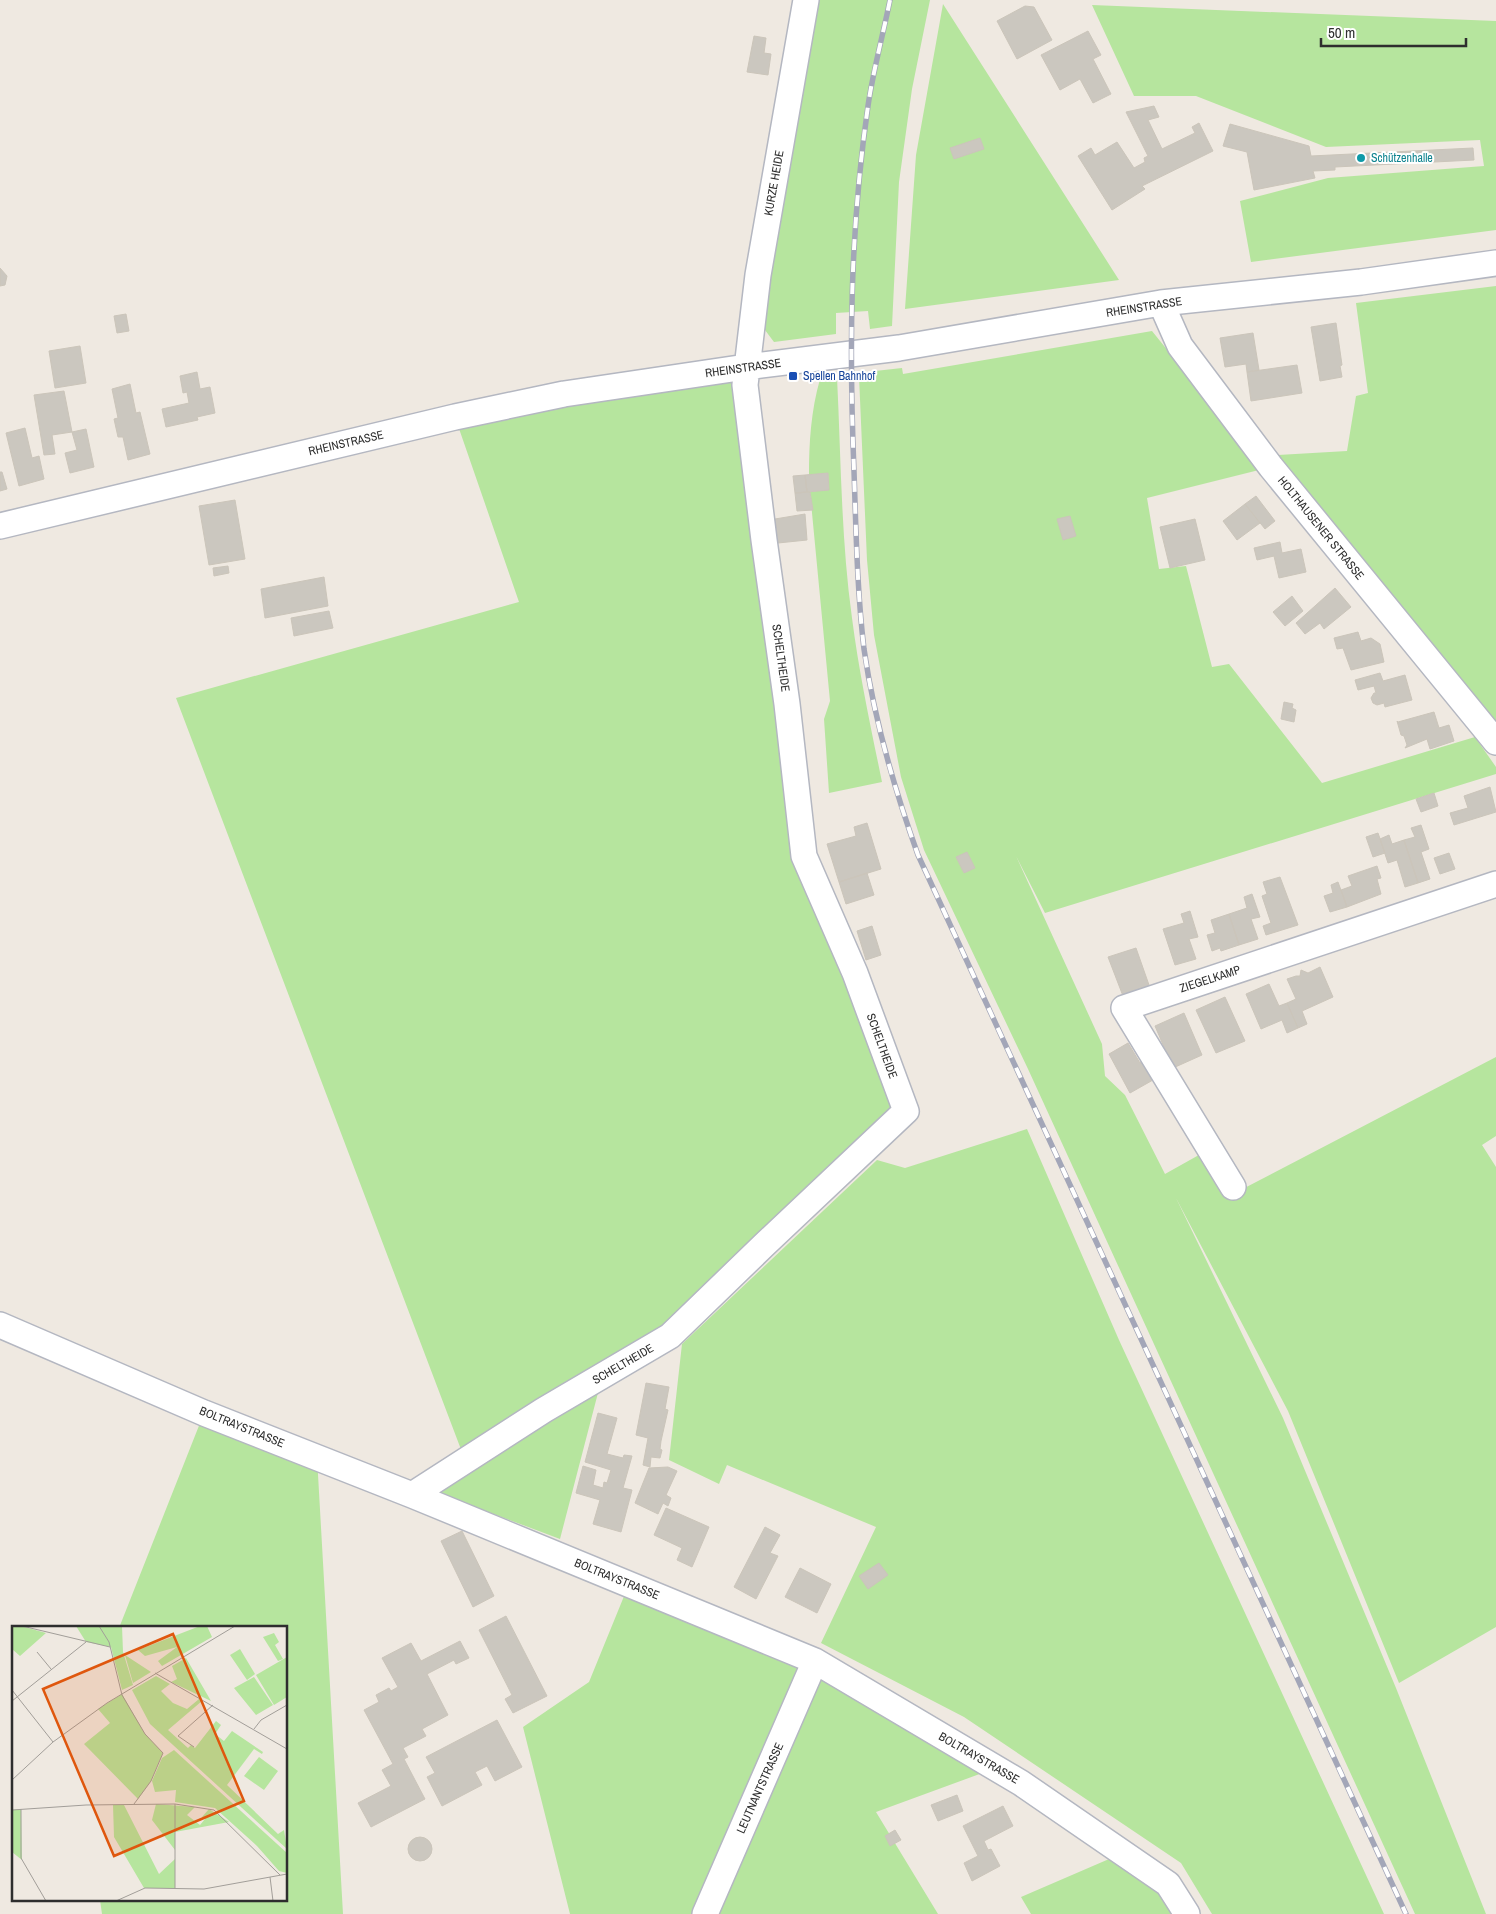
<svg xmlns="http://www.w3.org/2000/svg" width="1496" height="1914" font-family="'Archivo Narrow',sans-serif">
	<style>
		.green { fill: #b6e59e }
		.building { fill: #cbc7bf; stroke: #cbc5ba }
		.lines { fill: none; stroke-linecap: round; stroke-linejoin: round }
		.minor-casing { stroke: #b4b7c1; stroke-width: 28 }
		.minor { stroke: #fff; stroke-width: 25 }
		.rail-casing { stroke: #a3a6b8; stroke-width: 5.5 }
		.rail { stroke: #fff; stroke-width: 4; stroke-dasharray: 11; stroke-linecap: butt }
		.culture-dot { fill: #0f9aa8; stroke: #fff; stroke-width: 2 }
		.transit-dot { fill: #1a4fb4; stroke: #fff; stroke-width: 2 }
		.labels { text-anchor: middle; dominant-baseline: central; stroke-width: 4; stroke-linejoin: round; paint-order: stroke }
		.culture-label { font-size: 12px; fill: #0d838f; stroke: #fff; text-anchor: start }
		.street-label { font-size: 12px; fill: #2e2e2e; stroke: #fff }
		.transit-label { font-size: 12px; fill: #164399; stroke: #fff; text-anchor: start }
		.inset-road { fill: none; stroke: #a29e99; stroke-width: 1 }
		.view { fill: #df570e; fill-opacity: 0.15; stroke: #df570e; stroke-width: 2.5 }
		.inset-edge { fill: none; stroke: #2e2e2e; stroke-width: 2.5 }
	</style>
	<rect width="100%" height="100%" fill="#efe9e1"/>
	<path class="green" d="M 814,0 L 930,0 L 912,89 L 899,182 L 892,326 L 870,329 L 868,311 L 836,313 L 836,334 L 774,342 L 765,330 L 762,319 Z
		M 943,4 L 1119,280 L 905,309 L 916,155 Z
		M 1092,5 L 1496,21 L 1496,230 L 1251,262 L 1240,201 L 1328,178 L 1484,166 L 1480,140 L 1326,147 L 1196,96 L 1134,96 Z
		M 1496,286 L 1496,729 L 1278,455 L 1347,451 L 1356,396 L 1368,393 L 1356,303 Z
		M 1152,331 L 1263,469 L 1147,498 L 1159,569 L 1186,566 L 1212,667 L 1229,664 L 1322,783 L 1475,737 L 1496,767 L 1496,774 L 1045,913 L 1016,856 L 1102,1044 L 1105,1076 L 1125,1095 L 1165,1174 L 1206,1151 L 1231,1195 L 1496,1057 L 1496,1136 L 1482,1145 L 1496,1167 L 1496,1627 L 1399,1683 L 1288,1411 L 1176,1198 L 1283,1418 L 1396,1688 L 1486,1914 L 1415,1914 L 1028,1069 L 924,850 L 901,777 L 874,635 L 867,560 L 859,376 L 876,374 L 875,371 L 902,368 L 903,374 Z
		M 746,367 L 804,856 L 906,1111 L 670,1336 L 465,1460 L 176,698 L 519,602 L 455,417 Z
		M 837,377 C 841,457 841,539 852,618 C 859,673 871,728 882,782 L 829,793 L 824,719 L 830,701 L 810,492 L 829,489 L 828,473 L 809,475 C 809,442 811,411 820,379 Z
		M 1027,1129 L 1119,1340 L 1384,1914 L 1212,1914 L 1181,1863 L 964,1717 L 821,1643 L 876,1527 L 727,1465 L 719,1484 L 669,1460 L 682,1344 L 877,1160 L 905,1168 Z
		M 599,1389 L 560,1539 L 438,1493 Z
		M 204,1413 L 317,1457 L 343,1914 L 102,1914 L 100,1900 L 286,1900 L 286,1628 L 119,1628 Z
		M 629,1584 L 815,1661 L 996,1768 L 876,1812 L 938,1914 L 570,1914 L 523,1727 L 589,1682 Z
		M 1123,1853 L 1187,1914 L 1031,1914 L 1021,1897 Z"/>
	<path class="building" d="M 1025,6 L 1034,7 L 1052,40 L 1017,59 L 997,21 Z
		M 1088,31 L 1101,55 L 1093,59 L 1111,94 L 1093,103 L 1080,79 L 1060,90 L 1041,55 Z
		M 754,36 L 766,38 L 764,53 L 771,54 L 768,75 L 747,72 Z
		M 1154,106 L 1159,117 L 1148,120 L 1162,149 L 1195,133 L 1192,127 L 1199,123 L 1213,151 L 1142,186 L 1145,189 L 1112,210 L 1078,156 L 1091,148 L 1095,155 L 1117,142 L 1134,168 L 1145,162 L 1144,158 L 1148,156 L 1126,112 Z
		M 1230,124 L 1309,146 L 1311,156 L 1473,148 L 1474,160 L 1335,167 L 1335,170 L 1313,171 L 1315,178 L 1254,190 L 1247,152 L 1223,146 Z
		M 980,138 L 984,149 L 954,159 L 950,148 Z
		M 0,268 L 7,276 L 5,285 L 0,286 Z
		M 126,314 L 129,331 L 117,333 L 114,316 Z
		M 1336,323 L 1342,365 L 1340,366 L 1342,377 L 1320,381 L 1311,327 Z
		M 1253,333 L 1259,370 L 1247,372 L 1246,364 L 1225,367 L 1220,338 Z
		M 80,346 L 86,383 L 55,388 L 49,351 Z
		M 1297,365 L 1302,393 L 1251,401 L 1247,372 Z
		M 197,372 L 200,389 L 210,387 L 215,413 L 197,417 L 198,420 L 166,427 L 162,409 L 189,403 L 187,392 L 183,393 L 180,376 Z
		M 130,384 L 136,413 L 140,412 L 150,454 L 128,460 L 123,437 L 118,437 L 114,419 L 118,418 L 112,389 Z
		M 64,391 L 72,432 L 52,435 L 55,454 L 44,455 L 34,395 Z
		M 25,428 L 32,458 L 39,456 L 44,479 L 19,486 L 6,433 Z
		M 86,429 L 94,467 L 70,473 L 65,453 L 77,450 L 72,432 Z
		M 0,472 L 2,472 L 7,489 L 0,491 Z
		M 828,473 L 829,490 L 807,492 L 805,475 Z
		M 805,475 L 807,492 L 795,493 L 793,476 Z
		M 810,492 L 813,510 L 797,511 L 795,493 Z
		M 1256,496 L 1275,521 L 1265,529 L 1245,504 Z
		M 235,500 L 245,559 L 209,565 L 199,506 Z
		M 1245,504 L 1260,523 L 1237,540 L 1223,521 Z
		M 805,514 L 807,540 L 778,543 L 775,519 Z
		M 1070,516 L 1076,536 L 1063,540 L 1057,519 Z
		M 1195,519 L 1205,560 L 1170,568 L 1160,527 Z
		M 1280,542 L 1282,553 L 1301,549 L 1306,572 L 1279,578 L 1274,556 L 1257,560 L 1254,548 Z
		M 228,566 L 229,573 L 214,576 L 213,568 Z
		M 324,577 L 328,606 L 265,618 L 261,589 Z
		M 1335,588 L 1351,607 L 1324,629 L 1320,623 L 1305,634 L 1296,623 Z
		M 1292,596 L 1303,611 L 1285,626 L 1273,612 Z
		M 329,611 L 333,628 L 294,636 L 291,618 Z
		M 1358,632 L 1361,641 L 1371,638 L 1380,644 L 1384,662 L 1351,670 L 1343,648 L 1337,649 L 1334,638 Z
		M 1380,673 L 1383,681 L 1405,675 L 1412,700 L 1385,707 L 1384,703 L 1377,705 L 1373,703 L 1371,698 L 1374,693 L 1376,693 L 1374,686 L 1358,690 L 1355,680 Z
		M 1284,702 L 1293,704 L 1292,708 L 1296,710 L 1294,722 L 1281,719 Z
		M 1434,712 L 1439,728 L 1449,725 L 1454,741 L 1430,749 L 1427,739 L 1405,748 L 1407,745 L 1404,736 L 1401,735 L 1397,721 L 1398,722 Z
		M 1490,787 L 1496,812 L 1454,825 L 1450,813 L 1468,808 L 1464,796 Z
		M 1434,793 L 1438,806 L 1421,812 L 1416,799 Z
		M 867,823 L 881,869 L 839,882 L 827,844 L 856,836 L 854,827 Z
		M 1421,825 L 1429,849 L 1421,852 L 1430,879 L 1418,883 L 1404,840 L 1415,837 L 1411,828 Z
		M 1378,833 L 1385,853 L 1373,857 L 1366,837 Z
		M 1389,835 L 1392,844 L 1404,840 L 1418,883 L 1405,887 L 1397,860 L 1388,863 L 1380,839 Z
		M 967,852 L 975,868 L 964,873 L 956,857 Z
		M 1449,853 L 1455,869 L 1440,874 L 1434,858 Z
		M 1377,866 L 1381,878 L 1377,879 L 1381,894 L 1347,907 L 1341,890 L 1352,886 L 1348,876 Z
		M 867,873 L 874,895 L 846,904 L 839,882 Z
		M 1280,877 L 1298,925 L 1266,935 L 1263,926 L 1271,923 L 1262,896 L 1267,894 L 1263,882 Z
		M 1338,882 L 1347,907 L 1330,912 L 1324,896 L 1333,893 L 1331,885 Z
		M 1252,894 L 1260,917 L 1251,919 L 1258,939 L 1239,945 L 1229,914 L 1247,908 L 1244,897 Z
		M 1190,911 L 1198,937 L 1189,939 L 1196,959 L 1175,965 L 1163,929 L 1184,923 L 1181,914 Z
		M 1229,914 L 1239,945 L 1221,951 L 1220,948 L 1212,951 L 1207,935 L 1215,933 L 1211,920 Z
		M 872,926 L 881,955 L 866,960 L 857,931 Z
		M 1136,948 L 1149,985 L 1123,996 L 1108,957 Z
		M 1320,967 L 1333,997 L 1302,1011 L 1307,1024 L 1298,1028 L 1287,1003 L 1296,999 L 1287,979 L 1296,976 L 1300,976 L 1301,970 L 1308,973 Z
		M 1269,984 L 1279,1006 L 1287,1003 L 1298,1028 L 1287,1033 L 1282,1020 L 1261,1029 L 1246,994 Z
		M 1225,997 L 1245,1041 L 1216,1053 L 1196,1010 Z
		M 1184,1013 L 1202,1055 L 1173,1068 L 1155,1026 Z
		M 1128,1043 L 1140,1063 L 1149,1058 L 1160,1076 L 1130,1093 L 1109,1054 Z
		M 646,1383 L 669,1387 L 665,1409 L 668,1410 L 661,1441 L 660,1449 L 662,1450 L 660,1458 L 651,1457 L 650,1467 L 643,1465 L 648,1438 L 636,1435 Z
		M 598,1413 L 617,1418 L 607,1454 L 623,1458 L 624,1455 L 632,1456 L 623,1488 L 632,1490 L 621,1532 L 593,1524 L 600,1500 L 576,1493 L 583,1466 L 596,1470 L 593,1485 L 603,1488 L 604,1482 L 607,1483 L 611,1470 L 585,1462 Z
		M 668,1467 L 677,1471 L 666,1495 L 671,1498 L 668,1506 L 663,1503 L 658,1514 L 635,1503 L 649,1468 Z
		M 666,1508 L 709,1527 L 692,1567 L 677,1560 L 682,1548 L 654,1535 Z
		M 765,1527 L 780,1535 L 770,1553 L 778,1556 L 756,1599 L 734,1587 Z
		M 462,1531 L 494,1596 L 473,1607 L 441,1541 Z
		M 879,1563 L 888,1575 L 868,1589 L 859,1576 Z
		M 800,1568 L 831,1584 L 817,1613 L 785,1597 Z
		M 506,1616 L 547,1696 L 513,1713 L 505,1699 L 512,1695 L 479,1630 Z
		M 460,1641 L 469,1658 L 456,1664 L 454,1660 L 427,1674 L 448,1715 L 422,1729 L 426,1736 L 403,1748 L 408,1757 L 404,1759 L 425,1799 L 371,1827 L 358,1803 L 391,1786 L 382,1770 L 393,1764 L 364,1710 L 379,1702 L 376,1695 L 389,1688 L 391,1691 L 398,1687 L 382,1658 L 411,1643 L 421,1661 Z
		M 497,1720 L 522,1767 L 495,1781 L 487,1766 L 475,1772 L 482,1785 L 442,1806 L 427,1777 L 435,1773 L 426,1757 Z
		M 957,1795 L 963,1811 L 938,1821 L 931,1805 Z
		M 1003,1806 L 1013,1826 L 984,1841 L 988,1850 L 991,1849 L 1000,1866 L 972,1881 L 964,1863 L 978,1856 L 963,1826 Z
		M 895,1830 L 901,1840 L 890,1846 L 885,1836 Z
		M408 1849a12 12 0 1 1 24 0a12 12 0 1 1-24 0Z"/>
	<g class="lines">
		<defs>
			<path id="minor" d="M 1161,303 L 1180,346 L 1271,467 L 1496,742
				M 0,526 L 455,417 L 564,394 L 746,367 L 899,348 L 1161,303 L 1361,282 L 1496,263
				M 1233,1187 L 1124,1008 L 1496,884
				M 0,1325 L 204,1413 L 412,1495 L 815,1661 L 1021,1783 L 1168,1884 L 1187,1914
				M 412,1495 L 544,1410 L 670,1336 L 764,1245 L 906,1111 L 855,973 L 804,856 L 787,704 L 764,540 L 745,385 L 758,275 L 806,0
				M 705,1914 L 815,1661"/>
		</defs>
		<use href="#minor" class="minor-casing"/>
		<use href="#minor" class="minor"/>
		<defs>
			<path id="rail" d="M 890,0 C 883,35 873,71 868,106 C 850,230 849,347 854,471 C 856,530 857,590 864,649 C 874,719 894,788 918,855 L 1406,1914"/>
		</defs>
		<use href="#rail" class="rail-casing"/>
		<use href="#rail" class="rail"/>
	</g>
	<circle class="culture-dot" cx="1361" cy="158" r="5"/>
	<rect class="transit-dot" x="788" y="371" width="10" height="10" rx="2.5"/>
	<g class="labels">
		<g class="culture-label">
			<text x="1371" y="158">Schützenhalle</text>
		</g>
		<g class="street-label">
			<text transform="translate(774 183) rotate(-80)">KURZE HEIDE</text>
			<text transform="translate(1144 307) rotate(-9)">RHEINSTRASSE</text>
			<text transform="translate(743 368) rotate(-8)">RHEINSTRASSE</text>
			<text transform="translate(346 443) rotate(-13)">RHEINSTRASSE</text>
			<text transform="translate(1321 528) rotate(51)">HOLTHAUSENER STRASSE</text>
			<text transform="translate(781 658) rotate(82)">SCHELTHEIDE</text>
			<text transform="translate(1210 979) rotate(-18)">ZIEGELKAMP</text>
			<text transform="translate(882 1046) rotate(70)">SCHELTHEIDE</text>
			<text transform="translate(623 1364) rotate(-30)">SCHELTHEIDE</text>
			<text transform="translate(242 1427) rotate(22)">BOLTRAYSTRASSE</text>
			<text transform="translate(617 1579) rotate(22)">BOLTRAYSTRASSE</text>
			<text transform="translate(979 1758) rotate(30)">BOLTRAYSTRASSE</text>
			<text transform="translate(760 1788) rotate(-66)">LEUTNANTSTRASSE</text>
		</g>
		<g class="transit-label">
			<text x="803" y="376">Spellen Bahnhof</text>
		</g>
	</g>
	<g transform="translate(12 1626)">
		<rect width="275" height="275" fill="#efe9e1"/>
		<path d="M 0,0 L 9,0 L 34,7 L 8,30 L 0,23 ZM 64,0 L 110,0 L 111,26 L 121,59 L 110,64 L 99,21 L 74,16 ZM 188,0 L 195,0 L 200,11 L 150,40 L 146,35 L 165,21 L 133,30 L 126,24 ZM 262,7 L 267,16 L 263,19 L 271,33 L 266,35 L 251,11 ZM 228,23 L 243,48 L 235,54 L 218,29 ZM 113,29 L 139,46 L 121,57 ZM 275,31 L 275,71 L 262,79 L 244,49 ZM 174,32 L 199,75 L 159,56 L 165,53 L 160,40 ZM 144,50 L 158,58 L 149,65 L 161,77 L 175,83 L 187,73 L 190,75 L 156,104 L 176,122 L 179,119 L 183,122 L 204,95 L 209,99 L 203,108 L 212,115 L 220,105 L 251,126 L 250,128 L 242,123 L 215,159 L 266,208 L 272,204 L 275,223 L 138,98 L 120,64 ZM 242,51 L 261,79 L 244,89 L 222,62 ZM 110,68 L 133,108 L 151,127 L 139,155 L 126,173 L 72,118 L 98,97 L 86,83 ZM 162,124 L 275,227 L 275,247 L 267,245 L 245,220 L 203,182 L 163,176 L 164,164 L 143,166 L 140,155 L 150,132 ZM 247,131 L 266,145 L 252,164 L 232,150 ZM 144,178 L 183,181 L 175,189 L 188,199 L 193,193 L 190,191 L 197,183 L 217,196 L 163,206 L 163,224 L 140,194 ZM 101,179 L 112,179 L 147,248 L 163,233 L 163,262 L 132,262 L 102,211 ZM 9,183 L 10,234 L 0,226 L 0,184 Z" fill="#b6e59e"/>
		<path class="inset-road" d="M 10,0 L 98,21M 87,0 L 97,16 L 110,69 L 133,108 L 151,127 L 139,155 L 122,178M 25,26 L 39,43M 143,47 L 275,123M 0,64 L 41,116M 0,75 L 74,16M 242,103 L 249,94 L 275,79M 182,121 L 166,110 L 201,79M 0,154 L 41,116 L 95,77 L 223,0M 9,183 L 9,232 L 34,275M 0,184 L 74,179 L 163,178 L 202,184 L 268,249M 258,251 L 261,275M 163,262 L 163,178M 104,275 L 133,262 L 192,263 L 275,248"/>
		<path class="view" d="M 161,8 L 232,175 L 102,230 L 31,63 Z"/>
		<rect width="275" height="275" class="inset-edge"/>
	</g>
	<path d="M1321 38v8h145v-8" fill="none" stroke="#2e2e2e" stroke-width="2.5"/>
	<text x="1328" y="38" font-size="15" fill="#2e2e2e" stroke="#ffffff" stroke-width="4" paint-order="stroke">50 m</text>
</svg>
